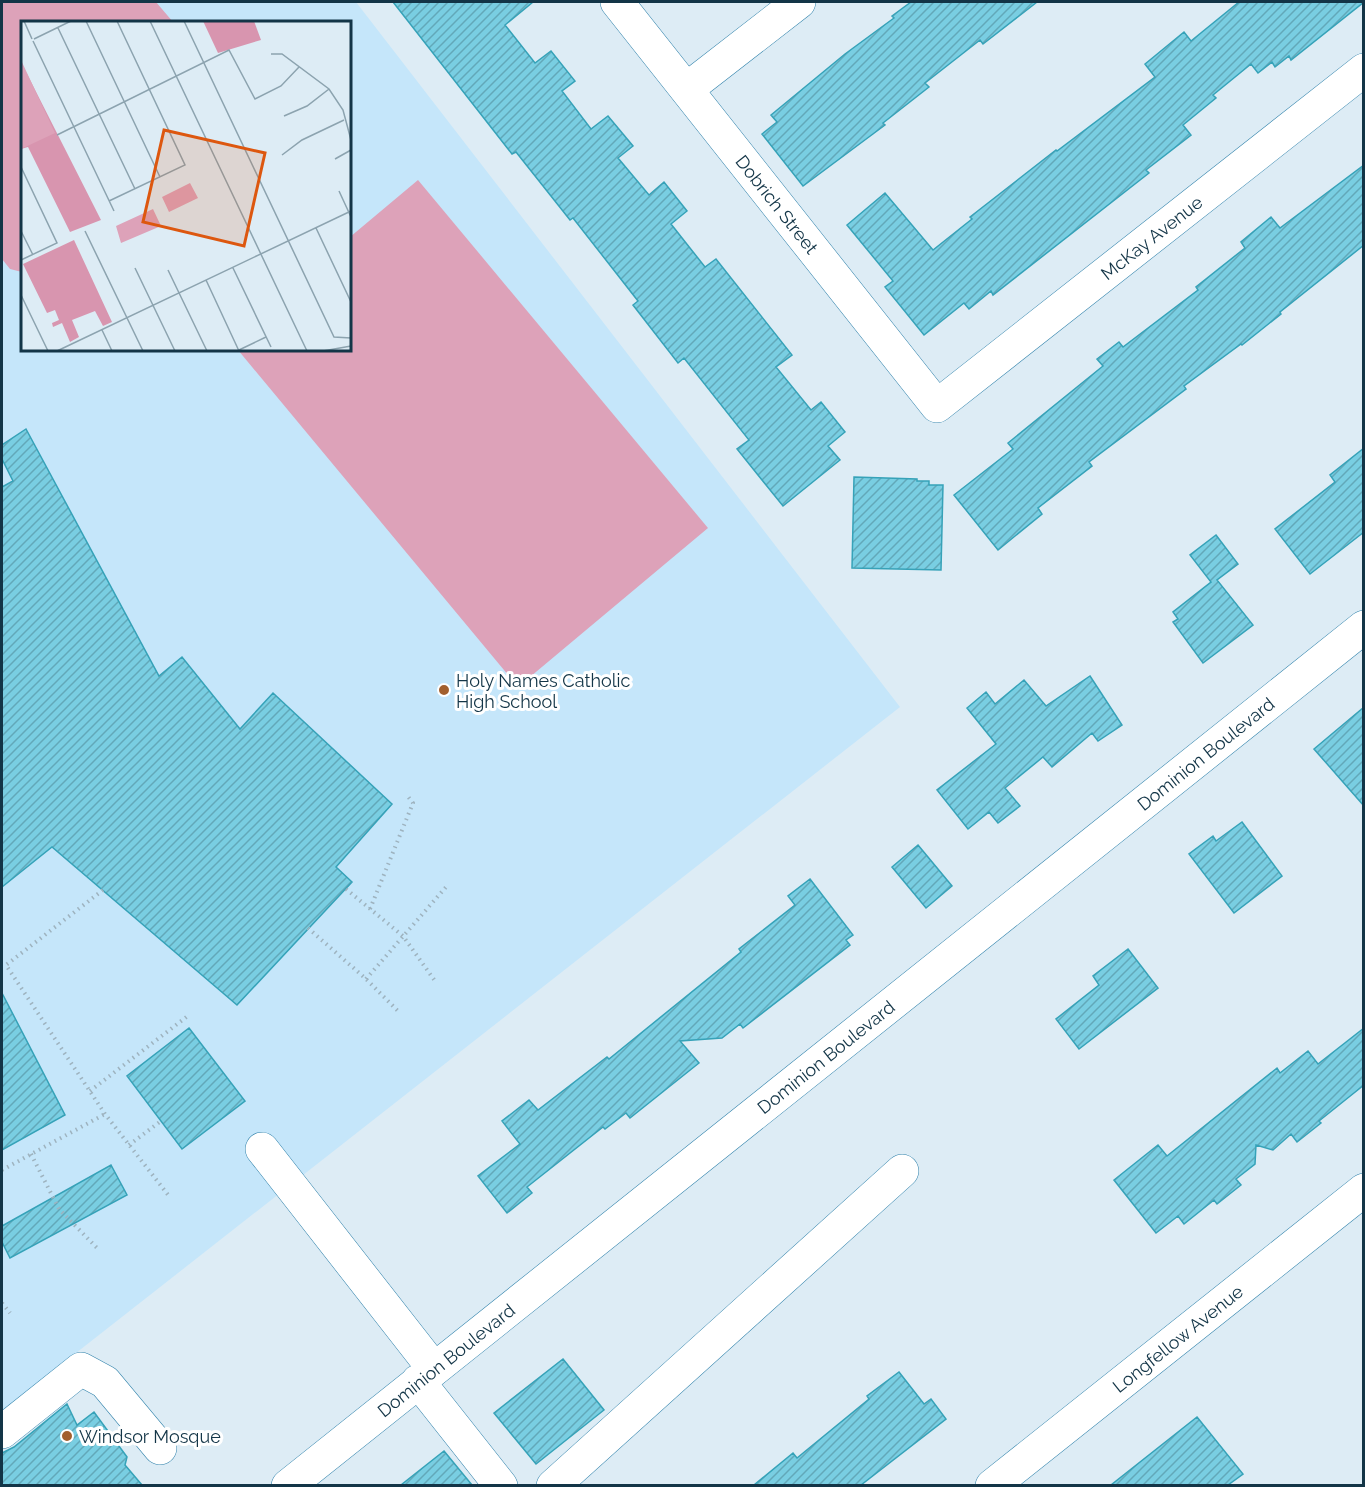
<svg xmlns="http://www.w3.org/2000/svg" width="1365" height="1487" font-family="Raleway,sans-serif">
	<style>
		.built { fill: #c5e6fa; fill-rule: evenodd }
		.park { fill: #dda2b9 }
		.building { fill: url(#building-hatch); stroke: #36a2b8; stroke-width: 1.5 }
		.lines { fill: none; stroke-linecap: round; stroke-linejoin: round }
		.minor-casing { stroke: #3082ab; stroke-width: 34 }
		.path { stroke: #9eb3bf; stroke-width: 4; stroke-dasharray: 1.5 4.5; stroke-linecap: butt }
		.minor { stroke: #fff; stroke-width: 33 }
		.poi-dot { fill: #a25f2d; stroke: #fff; stroke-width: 2 }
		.labels { text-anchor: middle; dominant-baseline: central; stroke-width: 6; stroke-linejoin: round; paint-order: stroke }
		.street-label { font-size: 18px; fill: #133547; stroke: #fff }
		.poi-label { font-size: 18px; fill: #133547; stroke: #fff; text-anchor: start }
		.inset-road { fill: none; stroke: #8ca3af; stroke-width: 1.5 }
		.view { fill: #dd570f; fill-opacity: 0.15; stroke: #dd570f; stroke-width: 3 }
		.inset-edge { fill: none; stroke: #133547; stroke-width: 3 }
	</style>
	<defs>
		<pattern id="building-hatch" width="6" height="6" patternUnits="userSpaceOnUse" patternTransform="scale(1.5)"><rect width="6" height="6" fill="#79cee2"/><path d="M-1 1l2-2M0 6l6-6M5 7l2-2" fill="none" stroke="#62a8b9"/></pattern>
	</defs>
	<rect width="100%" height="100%" fill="#ddecf5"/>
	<path class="built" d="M 2,2 L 356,2 L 900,707 L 2,1411 ZM 22,22 L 350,22 L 350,350 L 22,350 Z"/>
	<path class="park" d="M 2,2 L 156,2 L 173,22 L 22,22 L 22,272 L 10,269 L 2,259 Z
		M 418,180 L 708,528 L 518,687 L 238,350 L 350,350 L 350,237 Z"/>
	<path class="building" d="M 393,2 L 533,2 L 505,25 L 535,63 L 551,51 L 575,81 L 562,91 L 591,129 L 608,116 L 633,146 L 618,158 L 649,195 L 664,182 L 687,211 L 671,224 L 705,267 L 716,259 L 792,355 L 776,367 L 811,410 L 821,402 L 845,432 L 828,446 L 840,460 L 783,506 L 737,449 L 749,440 L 684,358 L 678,363 L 633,305 L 638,301 L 573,218 L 570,220 L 516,152 L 512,154 Z
		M 911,2 L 1037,2 L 983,44 L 980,40 L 925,83 L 929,87 L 883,123 L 885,125 L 803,186 L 762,134 L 777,122 L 771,115 L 845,54 L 894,18 L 892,16 Z
		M 1239,2 L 1364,2 L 1291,60 L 1289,56 L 1275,67 L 1272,62 L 1258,73 L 1251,64 L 1213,95 L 1216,98 L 1183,125 L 1191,135 L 1146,170 L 1149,173 L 993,295 L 991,291 L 969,309 L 964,303 L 924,335 L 885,287 L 893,281 L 847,225 L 885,193 L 933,250 L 972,219 L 970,217 L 1056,150 L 1057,151 L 1155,77 L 1145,64 L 1184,32 L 1191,41 Z
		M 1364,165 L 1364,245 L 1280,312 L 1281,314 L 1242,345 L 1241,344 L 1184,386 L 1186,389 L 1089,462 L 1092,466 L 1038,508 L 1042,514 L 998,550 L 954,495 L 1013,449 L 1008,443 L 1103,366 L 1097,359 L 1119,342 L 1123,347 L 1198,290 L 1196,287 L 1245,248 L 1241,242 L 1271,217 L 1280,228 Z
		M 26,429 L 159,676 L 182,657 L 240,729 L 273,693 L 392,804 L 336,867 L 352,882 L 237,1005 L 52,847 L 2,887 L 2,487 L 13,481 L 2,459 L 2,445 Z
		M 1364,448 L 1364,532 L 1310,574 L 1275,529 L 1335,482 L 1330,475 Z
		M 854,477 L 917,479 L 917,481 L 929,481 L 929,485 L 943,485 L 941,570 L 852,568 Z
		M 1216,535 L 1238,564 L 1217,580 L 1253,625 L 1203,663 L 1173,622 L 1178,619 L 1173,612 L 1211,582 L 1190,555 Z
		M 1090,676 L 1122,725 L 1098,741 L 1092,733 L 1052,767 L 1043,757 L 1005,788 L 1020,806 L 998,823 L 989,812 L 968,829 L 937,790 L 996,744 L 967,708 L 986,692 L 995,704 L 1024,680 L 1046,706 Z
		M 1364,707 L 1364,806 L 1314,749 Z
		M 1242,822 L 1282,876 L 1234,913 L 1189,854 L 1213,836 L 1216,841 Z
		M 918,845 L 952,886 L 926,908 L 892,867 Z
		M 810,879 L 853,935 L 846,940 L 850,945 L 743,1028 L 740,1024 L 722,1038 L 680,1041 L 699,1063 L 630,1118 L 626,1113 L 605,1129 L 603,1127 L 527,1187 L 532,1193 L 507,1213 L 478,1176 L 520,1144 L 502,1121 L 529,1100 L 538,1110 L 607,1057 L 609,1059 L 741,952 L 739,949 L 795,905 L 788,896 Z
		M 1128,949 L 1158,988 L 1079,1049 L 1056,1019 L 1099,985 L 1093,976 Z
		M 2,993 L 65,1115 L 2,1150 Z
		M 189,1028 L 245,1101 L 182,1149 L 127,1076 Z
		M 1364,1028 L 1364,1085 L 1319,1121 L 1321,1123 L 1297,1142 L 1291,1134 L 1273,1150 L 1256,1145 L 1255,1164 L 1236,1179 L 1241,1185 L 1217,1204 L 1214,1200 L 1184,1224 L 1178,1216 L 1156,1233 L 1114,1180 L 1158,1145 L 1167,1156 L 1277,1068 L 1280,1073 L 1308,1051 L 1318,1064 Z
		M 111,1165 L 127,1195 L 10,1258 L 2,1242 L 2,1226 Z
		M 563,1359 L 604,1410 L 536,1464 L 494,1413 Z
		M 899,1372 L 924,1404 L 931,1399 L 946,1419 L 861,1485 L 754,1485 L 793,1453 L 797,1458 L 869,1399 L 867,1396 Z
		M 67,1404 L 77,1425 L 94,1412 L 127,1457 L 125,1465 L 142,1485 L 2,1485 L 2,1453 L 14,1447 Z
		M 1197,1417 L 1243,1474 L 1228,1485 L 1111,1485 Z
		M 444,1451 L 472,1485 L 401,1485 Z"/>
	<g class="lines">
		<defs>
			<g id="minor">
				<path id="s1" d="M 617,2 L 937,406 L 1364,70"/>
				<path d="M 687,89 L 799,2"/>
				<path d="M 262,1149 L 434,1369"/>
				<path d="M 418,1381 L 501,1486"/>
				<path d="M 2,1432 L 81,1369 L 105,1382 L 160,1448"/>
				<path id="s2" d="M 288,1486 L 1364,627"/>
				<path d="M 553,1486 L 902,1171"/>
				<path id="s3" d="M 992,1486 L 1364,1190"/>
			</g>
		</defs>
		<use href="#minor" class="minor-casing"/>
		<path class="path" d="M 346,889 L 403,936 L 435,981
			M 103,890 L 6,965 L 105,1114 L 169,1196
			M 370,909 L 413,803 L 406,794
			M 308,928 L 366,979 L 400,1013
			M 366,979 L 446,887
			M 90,1091 L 189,1015
			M 129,1145 L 161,1121
			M 31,1154 L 59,1209 L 98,1249
			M 2,1170 L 105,1114
			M 2,1303 L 10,1313"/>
		<use href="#minor" class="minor"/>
	</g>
	<g class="poi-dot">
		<circle cx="444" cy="690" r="6"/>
		<circle cx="67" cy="1436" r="6"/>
	</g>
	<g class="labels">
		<g class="street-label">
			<text stroke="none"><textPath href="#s1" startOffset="258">Dobrich Street</textPath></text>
			<text stroke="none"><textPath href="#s1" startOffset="788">McKay Avenue</textPath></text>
			<text stroke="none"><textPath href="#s2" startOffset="1174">Dominion Boulevard</textPath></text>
			<text stroke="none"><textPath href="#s2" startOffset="688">Dominion Boulevard</textPath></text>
			<text stroke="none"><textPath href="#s3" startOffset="237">Longfellow Avenue</textPath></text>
			<text stroke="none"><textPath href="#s2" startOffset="202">Dominion Boulevard</textPath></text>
		</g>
		<g class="poi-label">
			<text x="456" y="680">Holy Names Catholic<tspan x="456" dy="21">High School</tspan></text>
			<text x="79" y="1436">Windsor Mosque</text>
		</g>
	</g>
	<g transform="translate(21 21)">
		<rect width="330" height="330" fill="#ddecf5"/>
		<path d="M 182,0 L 233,0 L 240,19 L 197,32 ZM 0,50 L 6,53 L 80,199 L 49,211 L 7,126 L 0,128 ZM 53,219 L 91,301 L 82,305 L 74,290 L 51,299 L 58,316 L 49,321 L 41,302 L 32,306 L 31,302 L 38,299 L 34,289 L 26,292 L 2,243 Z" fill="#d895af"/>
		<path d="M 0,39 L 34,112 L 0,128 ZM 169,162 L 177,177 L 148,191 L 141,176 ZM 132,188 L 140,205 L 100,222 L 95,205 Z" fill="#dda2b9"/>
		<path class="inset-road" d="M 3,0 L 11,18M 65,0 L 139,156M 129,0 L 286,330M 163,0 L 313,316 L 330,317M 37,7 L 114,168M 13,18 L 50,0M 12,20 L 93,190M 250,33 L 261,33 L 308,68 L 322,89 L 330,119M 263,95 L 286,85 L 308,68M 36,114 L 208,29 L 234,78 L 260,65 L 278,46M 261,134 L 281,119 L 323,99M 314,138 L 330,129M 0,146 L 36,222 L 0,239M 318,170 L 330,196M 88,180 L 164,144 L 96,0M 295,207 L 330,281M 0,210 L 12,234M 64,210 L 122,330M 114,247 L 154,330M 212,247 L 250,326M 147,249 L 186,330M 185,259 L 218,330M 0,274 L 27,330M 81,309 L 91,330M 218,329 L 245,316M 36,330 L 330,190M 302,330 L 330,325"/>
		<path class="view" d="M 143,109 L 244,132 L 223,225 L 122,201 Z"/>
		<rect width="330" height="330" class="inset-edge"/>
	</g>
	<rect width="1365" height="1487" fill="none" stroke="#133547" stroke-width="6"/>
</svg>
